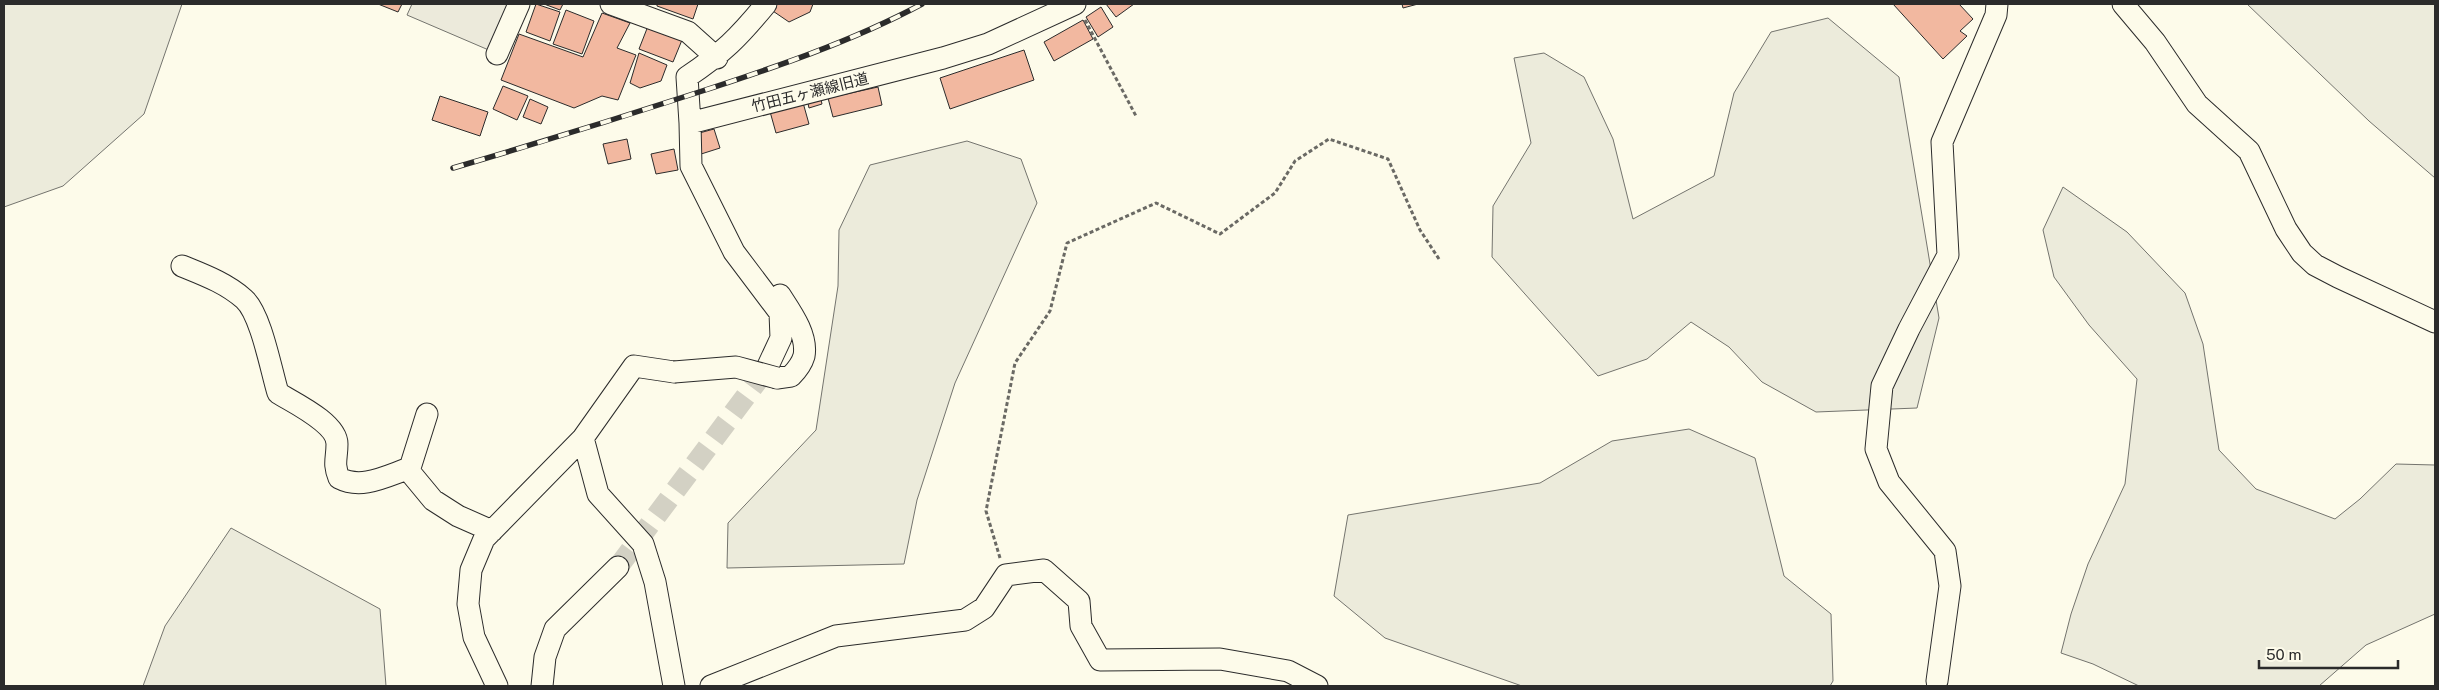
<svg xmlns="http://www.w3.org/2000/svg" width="2439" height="690" font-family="'Public Sans','Noto Sans JP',sans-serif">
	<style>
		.green { fill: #ecebdb; stroke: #74746e }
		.parking { fill: #eceadb; stroke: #74746e }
		.building { fill: #f2b8a0; stroke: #2b2b2b }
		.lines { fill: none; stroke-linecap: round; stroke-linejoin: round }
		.minor-tunnel { stroke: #d3d1c4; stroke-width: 21; stroke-dasharray: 21 11; stroke-linecap: butt }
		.minor-casing { stroke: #2b2b2b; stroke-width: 23 }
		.path { stroke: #6a6964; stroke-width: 3; stroke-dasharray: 4 2.5; stroke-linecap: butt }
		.minor { stroke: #fdfbea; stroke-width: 21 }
		.rail-casing { stroke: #2b2b2b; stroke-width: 5.5 }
		.rail { stroke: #fdfbea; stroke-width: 4; stroke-dasharray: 11; stroke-linecap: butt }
		.minor-bridge-casing { stroke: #2b2b2b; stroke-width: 23; stroke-linecap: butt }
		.minor-bridge { stroke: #fdfbea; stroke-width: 21 }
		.labels { text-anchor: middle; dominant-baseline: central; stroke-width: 4; stroke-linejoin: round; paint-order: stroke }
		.street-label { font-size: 15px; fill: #2b2b2b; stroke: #fdfbea }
	</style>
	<rect width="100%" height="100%" fill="#fdfbea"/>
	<path class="green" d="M 4,4 L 182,4 L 144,114 L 63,186 L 4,207 Z
		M 2247,4 L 2435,4 L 2435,178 L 2369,121 Z
		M 1828,18 L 1899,77 L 1939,318 L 1917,408 L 1816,412 L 1762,382 L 1729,347 L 1691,322 L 1647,359 L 1598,376 L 1492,257 L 1493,206 L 1531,143 L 1514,58 L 1544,53 L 1584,77 L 1613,139 L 1633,219 L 1714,176 L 1734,93 L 1771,32 Z
		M 967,141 L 1021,159 L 1037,203 L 955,383 L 917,500 L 904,564 L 727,568 L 728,523 L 816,430 L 838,286 L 839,230 L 870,165 Z
		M 2063,187 L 2127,232 L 2185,293 L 2203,344 L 2219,450 L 2256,489 L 2335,519 L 2360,499 L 2396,464 L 2435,465 L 2435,614 L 2366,645 L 2319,686 L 2139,686 L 2093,664 L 2061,653 L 2071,614 L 2088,564 L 2125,484 L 2137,379 L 2089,325 L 2054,277 L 2043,230 Z
		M 1689,429 L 1755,458 L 1784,576 L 1831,614 L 1833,681 L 1830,686 L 1522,686 L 1385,638 L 1334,596 L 1348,515 L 1540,483 L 1612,441 Z
		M 231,528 L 380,609 L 386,686 L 143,686 L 165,626 Z"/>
	<path class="parking" d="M 412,4 L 512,4 L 491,51 L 407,15 Z"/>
	<path class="building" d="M 378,4 L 402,4 L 398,12 Z
		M 536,4 L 560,12 L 550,41 L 526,32 Z
		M 544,4 L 563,4 L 560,10 Z
		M 657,4 L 698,4 L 693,19 L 657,6 Z
		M 769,4 L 813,4 L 810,12 L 789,22 L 767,7 Z
		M 1106,4 L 1134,4 L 1116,17 Z
		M 1402,4 L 1418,4 L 1403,8 Z
		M 1893,4 L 1959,4 L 1973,19 L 1960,31 L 1967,36 L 1943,59 Z
		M 1101,7 L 1113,27 L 1098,37 L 1086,17 Z
		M 566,10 L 594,21 L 582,54 L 553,44 Z
		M 602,13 L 630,23 L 617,48 L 636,55 L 618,100 L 602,96 L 574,108 L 501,80 L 519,34 L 583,57 Z
		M 1083,20 L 1093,39 L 1054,61 L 1044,42 Z
		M 648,26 L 682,40 L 673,62 L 639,49 Z
		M 1024,50 L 1034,80 L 950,109 L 940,78 Z
		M 639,53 L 667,65 L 661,81 L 640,88 L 630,83 Z
		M 503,86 L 528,96 L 517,120 L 493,109 Z
		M 878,87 L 882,105 L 833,117 L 828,98 Z
		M 819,91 L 822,104 L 809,108 L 806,95 Z
		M 440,96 L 488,112 L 480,136 L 432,120 Z
		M 530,99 L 548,107 L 541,124 L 523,117 Z
		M 802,99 L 809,124 L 776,133 L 769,108 Z
		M 714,129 L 720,148 L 698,155 L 692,135 Z
		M 627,139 L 631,159 L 608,164 L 603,144 Z
		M 674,149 L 678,170 L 656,174 L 651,154 Z"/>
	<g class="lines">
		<path class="minor-tunnel" d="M 618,567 L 767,368"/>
		<defs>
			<path id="minor" d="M 611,4 L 688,32 L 717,58
				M 766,4 C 739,37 723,53 687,77 L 690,123 L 943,58 L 988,44 L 1075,4
				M 2123,4 L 2155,42 L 2197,104 L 2249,151 L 2286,229 L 2302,253 L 2315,265 L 2338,277 L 2435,322
				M 497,54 L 519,4
				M 690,123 L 691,166 L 734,252 L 780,313 L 781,338 L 767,368
				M 182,266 C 204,275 226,283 244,299 C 261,314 271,370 278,393 C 294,403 337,423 337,444 C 337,459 333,463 339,478 C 362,490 386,476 410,468
				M 777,378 L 791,376 C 796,371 802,363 804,356 C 808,335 791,312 780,295
				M 427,414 L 409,471 L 433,500 L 458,516 L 492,531
				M 583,438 L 598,494 L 643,544 L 655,582 L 674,686
				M 1937,681 L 1950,586 L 1945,551 L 1889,482 L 1876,449 L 1882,386 L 1909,329 L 1948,255 L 1942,142 L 1996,15 L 1997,4
				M 497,686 L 474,637 L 468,604 L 471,570 L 484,539 L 583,438 L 634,366 L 674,372
				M 542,686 L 545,657 L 555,629 L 618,567
				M 711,686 L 836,636 L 965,620 L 984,608 L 1006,575 L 1044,570 L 1079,601 L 1081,626 L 1100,660 L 1220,659 L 1288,671 L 1317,686"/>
		</defs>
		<use href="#minor" class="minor-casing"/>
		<path class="path" d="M 1085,20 L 1136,116
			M 1000,558 L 986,511 L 1015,363 L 1050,311 L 1067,243 L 1156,203 L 1220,234 L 1275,193 L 1295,161 L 1329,139 L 1388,159 L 1420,230 L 1439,259"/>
		<use href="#minor" class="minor"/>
		<defs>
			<path id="rail" d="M 453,168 C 535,144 616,119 696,93 C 773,68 851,42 922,4"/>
		</defs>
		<use href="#rail" class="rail-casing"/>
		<use href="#rail" class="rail"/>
		<defs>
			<path id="minor-bridge" d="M 674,372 L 736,367 L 777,378"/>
		</defs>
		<use href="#minor-bridge" class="minor-bridge-casing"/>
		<use href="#minor-bridge" class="minor-bridge"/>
	</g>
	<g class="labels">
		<g class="street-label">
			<text transform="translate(810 92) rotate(-14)">竹田五ヶ瀬線旧道</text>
		</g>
	</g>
	<rect width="2439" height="690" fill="none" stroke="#2b2b2b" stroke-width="10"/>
	<path d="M2259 660v8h139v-8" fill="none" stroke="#2b2b2b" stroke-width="2.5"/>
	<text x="2266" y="660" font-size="15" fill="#2b2b2b" stroke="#fdfbea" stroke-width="4" paint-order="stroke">50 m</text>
</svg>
